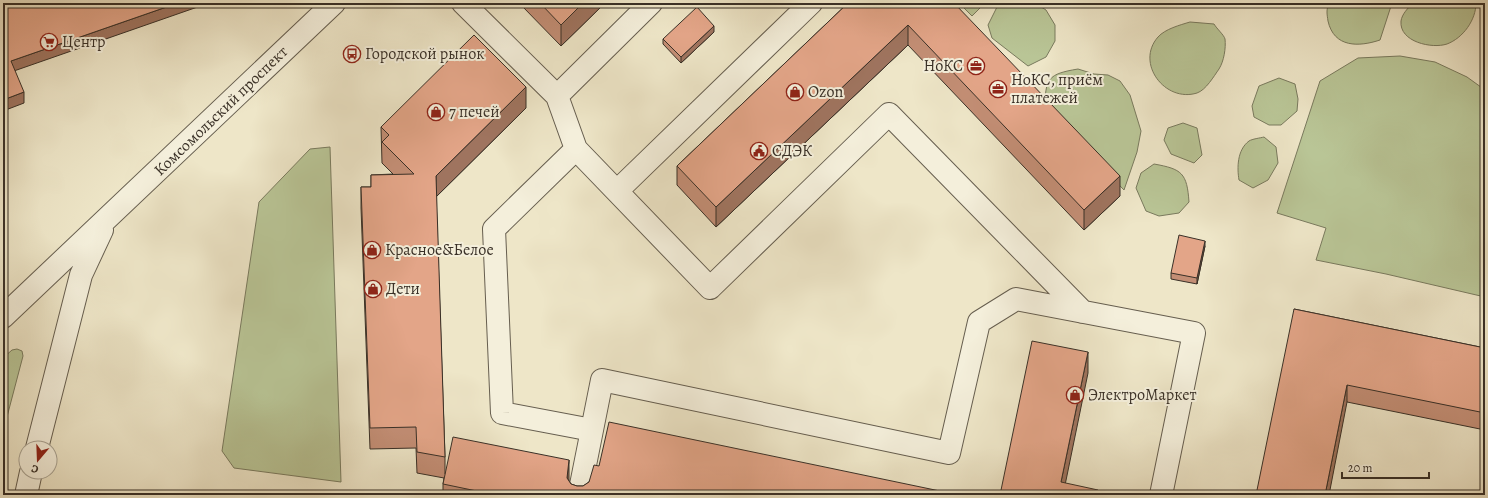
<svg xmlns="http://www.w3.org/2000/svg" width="1488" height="498" font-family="Alegreya,serif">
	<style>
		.green { fill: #b9c596; stroke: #797a5e }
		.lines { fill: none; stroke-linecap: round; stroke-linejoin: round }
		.minor-casing { stroke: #665e4f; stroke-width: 24 }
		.minor { stroke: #f4efdb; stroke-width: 22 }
		.wall { fill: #c38e75; stroke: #393027 }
		.shaded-wall { fill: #9f745f; stroke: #393027 }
		.building { fill: #e3a588; stroke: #393027 }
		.labels { text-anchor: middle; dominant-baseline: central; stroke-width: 4; stroke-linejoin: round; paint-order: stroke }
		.poi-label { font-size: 16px; fill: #393027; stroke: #f4efdb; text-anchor: start }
		.street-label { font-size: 16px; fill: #393027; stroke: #f4efdb }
	</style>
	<rect width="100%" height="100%" fill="#eee6c8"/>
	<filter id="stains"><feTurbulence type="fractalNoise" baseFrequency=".005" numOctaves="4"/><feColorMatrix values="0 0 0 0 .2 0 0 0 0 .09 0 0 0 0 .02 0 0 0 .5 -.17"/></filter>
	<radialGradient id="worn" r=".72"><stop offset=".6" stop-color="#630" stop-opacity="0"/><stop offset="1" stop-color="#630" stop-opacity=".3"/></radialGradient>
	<path class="green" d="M 959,3 L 982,3 L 982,6 L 972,16 Z
		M 999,3 L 1035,3 L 1046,10 L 1055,25 L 1055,41 L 1046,57 L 1028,66 L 992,38 L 988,25 Z
		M 1329,3 L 1392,3 L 1380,40 C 1359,47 1334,48 1328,21 C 1327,14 1326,10 1329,3 Z
		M 1413,3 L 1476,3 C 1476,20 1463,38 1447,44 C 1432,49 1399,42 1401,21 C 1402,14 1408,8 1413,3 Z
		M 1190,22 L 1214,24 C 1217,29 1224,35 1225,39 C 1226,48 1224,61 1219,69 C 1214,76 1206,90 1197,93 C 1165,103 1135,63 1158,37 C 1165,29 1180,25 1190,22 Z
		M 1400,56 L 1435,62 L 1467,77 L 1485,90 L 1485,297 L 1386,274 L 1316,260 L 1326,228 L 1277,213 L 1320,81 L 1358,58 Z
		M 1078,69 L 1094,74 L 1108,75 L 1120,81 L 1130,95 L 1141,131 L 1137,152 L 1124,190 L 1045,109 C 1045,78 1048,74 1078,69 Z
		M 1279,78 L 1295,84 L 1298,99 L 1297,111 L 1281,125 L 1269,125 L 1254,117 L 1252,106 L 1259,86 Z
		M 1183,123 L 1197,128 L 1202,155 L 1194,163 L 1171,154 L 1164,140 L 1168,128 Z
		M 1264,137 L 1276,147 L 1278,163 L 1268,180 L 1253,188 L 1239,180 C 1237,168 1237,150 1249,141 C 1252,139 1260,138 1264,137 Z
		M 330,147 L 341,482 L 234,468 L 222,451 L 259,202 L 310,149 Z
		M 1154,164 C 1182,169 1187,173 1189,202 L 1179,213 L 1159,216 L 1146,211 L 1136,188 L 1141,173 Z
		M 17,349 L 22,351 L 23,356 L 3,432 L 3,358 L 12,350 Z"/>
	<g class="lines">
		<defs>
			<path id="minor" d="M 463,3 L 557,96 L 576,149 L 710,288 L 889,114 L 1083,312
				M 557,96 L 651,3
				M 576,149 L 494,229 L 502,413 L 592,430
				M 617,191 L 811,3
				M 3,317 L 334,3
				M 37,448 L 81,275 L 102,230
				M 26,495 L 31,472
				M 579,495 L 602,380 L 949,453 L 979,322 L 1016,299 L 1194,333 L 1161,495"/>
		</defs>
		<use href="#minor" class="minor-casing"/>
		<use href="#minor" class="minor"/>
	</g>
	<path class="wall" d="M 522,3 L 605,3 L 561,46 L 522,6 Z
		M 848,3 L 954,3 L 1120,196 L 1084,230 L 908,45 L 716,227 L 677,185 L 677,166 Z
		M 714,32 L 681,63 L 663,44 L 663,39 Z
		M 526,108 L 436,197 L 445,457 L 445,474 L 569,481 L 571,484 L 577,486 L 583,486 L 589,482 L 599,466 L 959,495 L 443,495 L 443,484 L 444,478 L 417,473 L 416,448 L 370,449 L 361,208 L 361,187 L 371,187 L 371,175 L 393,174 L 382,163 L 381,127 Z
		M 1205,246 L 1197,284 L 1171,279 L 1171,273 Z
		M 1294,309 L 1485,348 L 1485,430 L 1347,402 Z"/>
	<path class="shaded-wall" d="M 178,3 L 209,3 L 11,72 L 11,61 Z
		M 583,3 L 605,3 L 561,46 L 561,25 Z
		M 908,25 L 908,45 L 716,227 L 716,207 Z
		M 714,26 L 714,32 L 681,63 L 681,57 Z
		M 526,87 L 526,108 L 436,197 L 436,176 Z
		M 24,92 L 24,103 L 3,111 L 3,100 Z
		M 1120,176 L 1120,196 L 1084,230 L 1084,210 Z
		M 1205,241 L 1205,246 L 1197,284 L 1197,278 Z
		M 1088,352 L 1088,373 L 1063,495 L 1061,482 Z
		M 1347,385 L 1347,402 L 1329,495 L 1325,495 Z
		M 569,460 L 569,481 L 567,478 Z"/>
	<path class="building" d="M 3,3 L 178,3 L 11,61 L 24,92 L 3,100 Z
		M 540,3 L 583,3 L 561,25 Z
		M 848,3 L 954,3 L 1120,176 L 1084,210 L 908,25 L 716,207 L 677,166 Z
		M 697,7 L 714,26 L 681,57 L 663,39 Z
		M 474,35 L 526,87 L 436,176 L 445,457 L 417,452 L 416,427 L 370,428 L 361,187 L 371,187 L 371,175 L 414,174 L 382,142 L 389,135 L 381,127 Z
		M 1179,235 L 1205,241 L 1197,278 L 1171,273 Z
		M 1294,309 L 1485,348 L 1485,413 L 1347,385 L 1325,495 L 1256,495 Z
		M 1032,341 L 1088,352 L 1061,482 L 1098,490 L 1097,495 L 1000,495 Z
		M 609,422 L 959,495 L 496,495 L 443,484 L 453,437 L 569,460 L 567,478 L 571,484 L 577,486 L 583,486 L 589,482 L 594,465 L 599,466 Z"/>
	<defs>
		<symbol id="supermarket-ring" viewBox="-11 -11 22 22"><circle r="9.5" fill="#f4efdb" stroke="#8f2418" stroke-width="1.5"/><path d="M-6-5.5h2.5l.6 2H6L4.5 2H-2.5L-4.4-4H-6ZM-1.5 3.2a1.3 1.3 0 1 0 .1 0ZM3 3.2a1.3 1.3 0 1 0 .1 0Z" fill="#8f2418"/></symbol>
		<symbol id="bus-ring" viewBox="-11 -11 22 22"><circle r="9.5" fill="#f4efdb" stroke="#8f2418" stroke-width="1.5"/><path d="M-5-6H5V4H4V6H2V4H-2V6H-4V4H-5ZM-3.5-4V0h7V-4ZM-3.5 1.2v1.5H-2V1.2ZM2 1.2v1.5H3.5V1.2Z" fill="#8f2418"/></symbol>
		<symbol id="office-ring" viewBox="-11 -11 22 22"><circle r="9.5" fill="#f4efdb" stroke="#8f2418" stroke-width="1.5"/><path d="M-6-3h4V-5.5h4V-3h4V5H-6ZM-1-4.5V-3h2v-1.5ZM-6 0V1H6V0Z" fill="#8f2418"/></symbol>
		<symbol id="shop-ring" viewBox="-11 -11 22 22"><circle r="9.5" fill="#f4efdb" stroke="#8f2418" stroke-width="1.5"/><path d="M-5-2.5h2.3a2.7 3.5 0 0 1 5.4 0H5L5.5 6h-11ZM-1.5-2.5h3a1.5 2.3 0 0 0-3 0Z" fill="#8f2418"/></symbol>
		<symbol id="civic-ring" viewBox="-11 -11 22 22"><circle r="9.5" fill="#f4efdb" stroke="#8f2418" stroke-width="1.5"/><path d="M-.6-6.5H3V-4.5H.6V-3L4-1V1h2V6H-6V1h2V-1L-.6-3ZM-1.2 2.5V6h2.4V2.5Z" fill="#8f2418"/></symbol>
	</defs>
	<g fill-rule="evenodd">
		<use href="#supermarket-ring" x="39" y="32" width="20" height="20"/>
		<use href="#bus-ring" x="342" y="44" width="20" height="20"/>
		<use href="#office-ring" x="966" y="56" width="20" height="20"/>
		<use href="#office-ring" x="988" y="79" width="20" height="20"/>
		<use href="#shop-ring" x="785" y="82" width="20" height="20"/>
		<use href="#shop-ring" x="426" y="102" width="20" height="20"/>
		<use href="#civic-ring" x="749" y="141" width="20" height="20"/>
		<use href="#shop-ring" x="362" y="240" width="20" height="20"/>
		<use href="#shop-ring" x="363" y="279" width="20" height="20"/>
		<use href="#shop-ring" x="1065" y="385" width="20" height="20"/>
	</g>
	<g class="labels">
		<g class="poi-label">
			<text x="62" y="42">Центр</text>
			<text x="365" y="54">Городской рынок</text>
			<text x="963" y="66" text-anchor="end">НоКС</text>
			<text x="1011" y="80">НоКС, приём<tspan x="1011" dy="18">платежей</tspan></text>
			<text x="808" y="92">Ozon</text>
			<text x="449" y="112">7 печей</text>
			<text x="772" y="151">СДЭК</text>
			<text x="385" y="250">Красное&amp;Белое</text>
			<text x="386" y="289">Дети</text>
			<text x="1088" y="395">ЭлектроМаркет</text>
		</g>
		<g class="street-label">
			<text transform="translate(221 111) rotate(-44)">Комсомольский проспект</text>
		</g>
	</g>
	<rect width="1488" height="498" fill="none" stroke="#eee6c8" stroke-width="16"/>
	<rect x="4" y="4" width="1480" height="490" fill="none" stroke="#393027" stroke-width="2"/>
	<rect x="8" y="8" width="1472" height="482" fill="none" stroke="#393027"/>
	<g transform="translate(38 460) rotate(199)"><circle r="19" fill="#f4efdb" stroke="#a9a393"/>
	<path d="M0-3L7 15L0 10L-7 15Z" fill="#8f2418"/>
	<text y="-6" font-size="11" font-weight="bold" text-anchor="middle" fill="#393027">С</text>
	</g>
	<path d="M1342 472v6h87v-6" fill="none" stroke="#393027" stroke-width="2"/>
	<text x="1348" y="472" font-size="12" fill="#393027" stroke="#f4efdb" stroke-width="3" paint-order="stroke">20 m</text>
	<rect width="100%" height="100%" filter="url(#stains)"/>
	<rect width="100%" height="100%" fill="url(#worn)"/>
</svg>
